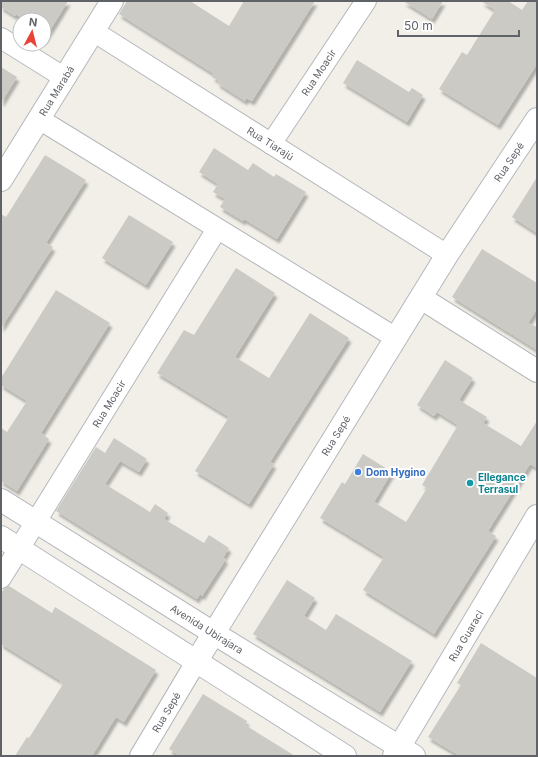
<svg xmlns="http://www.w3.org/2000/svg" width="538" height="757" font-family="Inter,sans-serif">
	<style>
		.building { fill: #cccac5; filter: url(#shadow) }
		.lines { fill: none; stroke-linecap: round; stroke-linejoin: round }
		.minor-casing { stroke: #b5b8bc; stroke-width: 22 }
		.tertiary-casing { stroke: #b5b8bc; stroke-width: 24 }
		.secondary-casing { stroke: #b6babf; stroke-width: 24 }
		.minor { stroke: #fff; stroke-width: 20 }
		.tertiary { stroke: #fff; stroke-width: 22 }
		.secondary { stroke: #fff; stroke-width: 22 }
		.shop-dot { fill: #3f7fe0; stroke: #fff; stroke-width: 1.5 }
		.culture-dot { fill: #0f9aa8; stroke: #fff; stroke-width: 1.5 }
		.labels { text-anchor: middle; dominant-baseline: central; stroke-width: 4; stroke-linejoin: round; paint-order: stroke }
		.street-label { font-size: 10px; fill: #5f6368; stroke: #fff }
		.shop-label { font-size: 10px; font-weight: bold; fill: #366cbe; stroke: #fff; text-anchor: start }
		.culture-label { font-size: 10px; font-weight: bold; fill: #0d838f; stroke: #fff; text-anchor: start }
	</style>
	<defs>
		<filter id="shadow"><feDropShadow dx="2.5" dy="4.5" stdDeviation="1" flood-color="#0004"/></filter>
	</defs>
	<rect width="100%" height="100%" fill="#f1efe8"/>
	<path class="building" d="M 1,1 L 68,1 L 44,40 L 44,20 L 25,20 L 16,14 L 15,16 L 1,7 Z
		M 127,1 L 190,1 L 229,26 L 244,1 L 315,1 L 252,101 L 246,98 L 245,101 L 217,83 L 219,81 L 212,77 L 214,74 L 119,14 Z
		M 403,1 L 443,1 L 432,19 Z
		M 481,1 L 508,1 L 522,10 L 528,1 L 537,1 L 537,64 L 498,125 L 439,89 L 462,52 L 467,55 L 495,10 Z
		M 357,60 L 409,92 L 412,88 L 423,95 L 407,122 L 343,83 Z
		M 1,67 L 17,77 L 1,103 Z
		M 214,148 L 248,170 L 253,163 L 274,177 L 276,174 L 306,192 L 277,239 L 244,219 L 243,221 L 220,207 L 225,199 L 213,192 L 218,184 L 199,172 Z
		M 45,155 L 86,180 L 46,243 L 53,247 L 1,328 L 1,214 L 6,217 Z
		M 537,177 L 537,233 L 512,217 Z
		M 129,215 L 173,242 L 146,285 L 102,258 Z
		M 482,249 L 537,283 L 537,309 L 528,323 L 537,327 L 537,350 L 452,297 Z
		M 236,268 L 275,293 L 235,357 L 269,378 L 310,313 L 349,338 L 270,462 L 274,464 L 249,504 L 195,471 L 229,417 L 157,373 L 184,330 L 194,335 Z
		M 56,290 L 110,323 L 41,433 L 49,439 L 17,491 L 1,481 L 1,428 L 7,432 L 27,401 L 1,385 L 1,378 Z
		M 445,360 L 473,378 L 459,400 L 487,417 L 483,423 L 521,446 L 537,421 L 537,468 L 530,464 L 488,531 L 496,536 L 434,634 L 363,590 L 384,557 L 320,518 L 342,482 L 345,484 L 363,454 L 392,472 L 374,502 L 406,522 L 427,488 L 422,485 L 458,425 L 437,412 L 434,416 L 417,405 Z
		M 114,438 L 147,459 L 139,472 L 120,461 L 105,484 L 150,512 L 155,504 L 168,513 L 164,519 L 204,543 L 209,535 L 229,548 L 223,558 L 226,559 L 202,596 L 200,594 L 197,599 L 56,511 L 96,447 L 105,453 Z
		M 287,580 L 315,598 L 304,616 L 326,630 L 336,614 L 412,661 L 380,712 L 253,634 Z
		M 9,586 L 52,613 L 55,607 L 156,670 L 124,722 L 116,717 L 92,756 L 15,756 L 27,737 L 29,738 L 63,684 L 60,683 L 61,681 L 1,644 L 1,593 L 4,589 Z
		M 481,643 L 537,678 L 537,756 L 460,756 L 428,737 L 461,685 L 457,683 Z
		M 203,694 L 247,721 L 245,725 L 295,756 L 180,756 L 169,749 Z"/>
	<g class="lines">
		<defs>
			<g id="minor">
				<path id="s1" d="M 93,31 L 447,255"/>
				<path d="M 1,38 L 65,78"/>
				<path d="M 39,119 L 396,338"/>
				<path id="s2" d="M 271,144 L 366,1"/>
				<path id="s3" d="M 1,578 L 217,229"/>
				<path id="s4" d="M 140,756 L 196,662"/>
			</g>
			<g id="tertiary">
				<path id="s5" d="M 1,180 L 112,1"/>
				<path d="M 421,298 L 537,371"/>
				<path id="s6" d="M 196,662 L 447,255 L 537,119"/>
				<path id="s7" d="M 394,756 L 537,516"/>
			</g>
			<g id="secondary">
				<path id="s8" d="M 1,500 L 215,634 L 414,756"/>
				<path d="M 1,537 L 345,756"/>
			</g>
		</defs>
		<use href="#minor" class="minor-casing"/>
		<use href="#tertiary" class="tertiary-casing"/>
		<use href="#secondary" class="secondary-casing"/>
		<use href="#minor" class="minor"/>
		<use href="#tertiary" class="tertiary"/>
		<use href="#secondary" class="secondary"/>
	</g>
	<circle class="shop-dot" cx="358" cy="472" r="4"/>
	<circle class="culture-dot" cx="470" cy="483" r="4"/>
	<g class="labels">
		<g class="street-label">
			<text stroke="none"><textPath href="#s2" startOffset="86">Rua Moacir</textPath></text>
			<text stroke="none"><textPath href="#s5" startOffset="105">Rua Marabá</textPath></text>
			<text stroke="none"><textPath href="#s1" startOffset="210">Rua Tiarajú</textPath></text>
			<text stroke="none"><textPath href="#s6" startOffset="590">Rua Sepé</textPath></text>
			<text stroke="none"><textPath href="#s3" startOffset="205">Rua Moacir</textPath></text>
			<text stroke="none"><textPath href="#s6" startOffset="266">Rua Sepé</textPath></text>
			<text stroke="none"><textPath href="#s8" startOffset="243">Avenida Ubirajara</textPath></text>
			<text stroke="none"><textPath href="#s7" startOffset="140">Rua Guaraci</textPath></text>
			<text stroke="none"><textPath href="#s4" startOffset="51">Rua Sepé</textPath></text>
		</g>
		<g class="shop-label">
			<text x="366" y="472">Dom Hygino</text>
		</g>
		<g class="culture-label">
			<text x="478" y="477">Ellegance<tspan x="478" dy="12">Terrasul</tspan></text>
		</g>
	</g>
	<rect width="538" height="757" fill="none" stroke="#5f6368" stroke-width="4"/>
	<g transform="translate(32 32) rotate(7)"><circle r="19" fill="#ffffff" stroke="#bfc1c3"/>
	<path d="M0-3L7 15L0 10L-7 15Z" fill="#ea4335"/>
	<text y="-6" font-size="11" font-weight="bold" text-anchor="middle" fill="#5f6368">N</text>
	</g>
	<path d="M398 30v6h121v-6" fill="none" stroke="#5f6368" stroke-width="2"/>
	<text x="404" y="30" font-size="12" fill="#5f6368" stroke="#ffffff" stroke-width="3" paint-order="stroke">50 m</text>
</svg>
